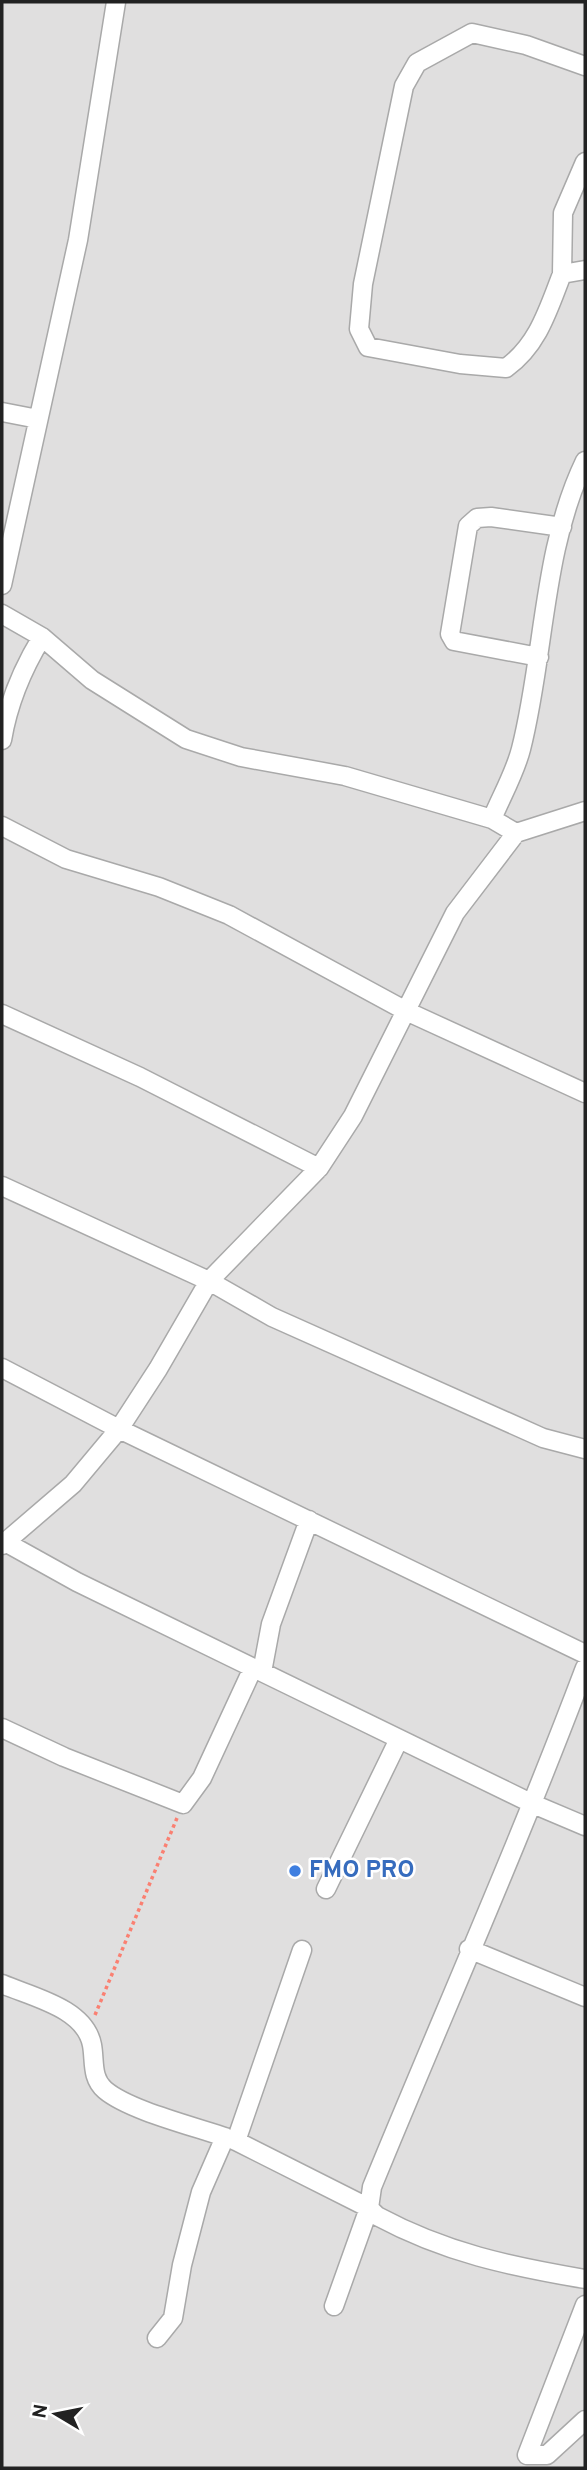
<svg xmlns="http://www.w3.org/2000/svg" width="587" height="2470" font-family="Overpass,sans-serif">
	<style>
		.residential { fill: #e0dfdf }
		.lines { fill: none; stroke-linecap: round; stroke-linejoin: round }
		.minor-casing { stroke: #a9a9a9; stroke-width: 21 }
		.path { stroke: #fa8072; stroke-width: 3.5; stroke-dasharray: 3.5 3.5; stroke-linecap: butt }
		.minor { stroke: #fff; stroke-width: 18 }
		.shop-dot { fill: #3f7fe0; stroke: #fff; stroke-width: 2.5 }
		.labels { text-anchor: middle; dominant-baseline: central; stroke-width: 5; stroke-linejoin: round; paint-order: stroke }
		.shop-label { font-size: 24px; font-weight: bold; fill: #366cbe; stroke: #fff; text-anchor: start }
	</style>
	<rect width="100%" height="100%" fill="#f2efe9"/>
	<path class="residential" d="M 2,2 L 585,2 L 585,2468 L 2,2468 Z"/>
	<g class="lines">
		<defs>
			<path id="minor" d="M 585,66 L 526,45 L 472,33 L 417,63 L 404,86 L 363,284 L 359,329 L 368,347 L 460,364 L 506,368 C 538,345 548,310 562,274 L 585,270
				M 562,274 L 563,213 L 585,162
				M 2,412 L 38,419
				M 2,585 L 78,240 L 116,2
				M 2,614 L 42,637 L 92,680 L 186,739 L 241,757 L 345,776 L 492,819 L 516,833
				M 539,657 L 454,641 L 450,634 L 468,526 L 477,518 L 491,517 L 562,527
				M 2,740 C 8,704 23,668 42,637
				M 492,819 C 501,797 515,773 521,749 C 545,655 542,550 585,461
				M 2,826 L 66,859 L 159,887 L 229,915 L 406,1011 L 585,1093
				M 2,1014 L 140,1077 L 319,1168
				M 2,1186 L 209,1281 L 272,1317 L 543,1438 L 585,1449
				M 2,1368 L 119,1429 L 585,1654
				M 5,1542 L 77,1582 L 533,1804 L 585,1826
				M 2,1545 L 73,1484 L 119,1429 L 158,1369 L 209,1281 L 319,1168 L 353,1116 L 455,913 L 516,833 L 585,811
				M 585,1668 C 519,1843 443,2014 372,2187 L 369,2208 L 377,2216 C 446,2253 509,2266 585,2279
				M 262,1672 L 271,1624 L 309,1520
				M 2,1728 L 64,1757 L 183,1804 L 202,1778 L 253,1668
				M 326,1889 L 399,1739
				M 469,1949 L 585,1997
				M 302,1950 L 236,2141 L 369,2208 L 334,2306
				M 2,1984 C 32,1997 85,2008 92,2045 C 95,2061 91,2078 105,2090 C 131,2112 202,2128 236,2141
				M 585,2305 L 527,2455 L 547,2455 L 585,2420
				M 157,2338 L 173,2318 L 182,2265 L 201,2192 L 225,2137"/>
		</defs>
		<use href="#minor" class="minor-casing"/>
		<path class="path" d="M 95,2015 L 177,1818"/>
		<use href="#minor" class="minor"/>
	</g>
	<circle class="shop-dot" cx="295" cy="1871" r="7"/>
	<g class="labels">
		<g class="shop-label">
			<text x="309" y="1871">FMO PRO</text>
		</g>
	</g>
	<rect width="587" height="2470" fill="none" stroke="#222222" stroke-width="7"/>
	<g transform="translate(56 2414) rotate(280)" stroke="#ffffff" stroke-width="5" paint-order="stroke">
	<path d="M0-5L12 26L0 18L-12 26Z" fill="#222222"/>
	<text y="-10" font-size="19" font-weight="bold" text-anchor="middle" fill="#222222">N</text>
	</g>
</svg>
